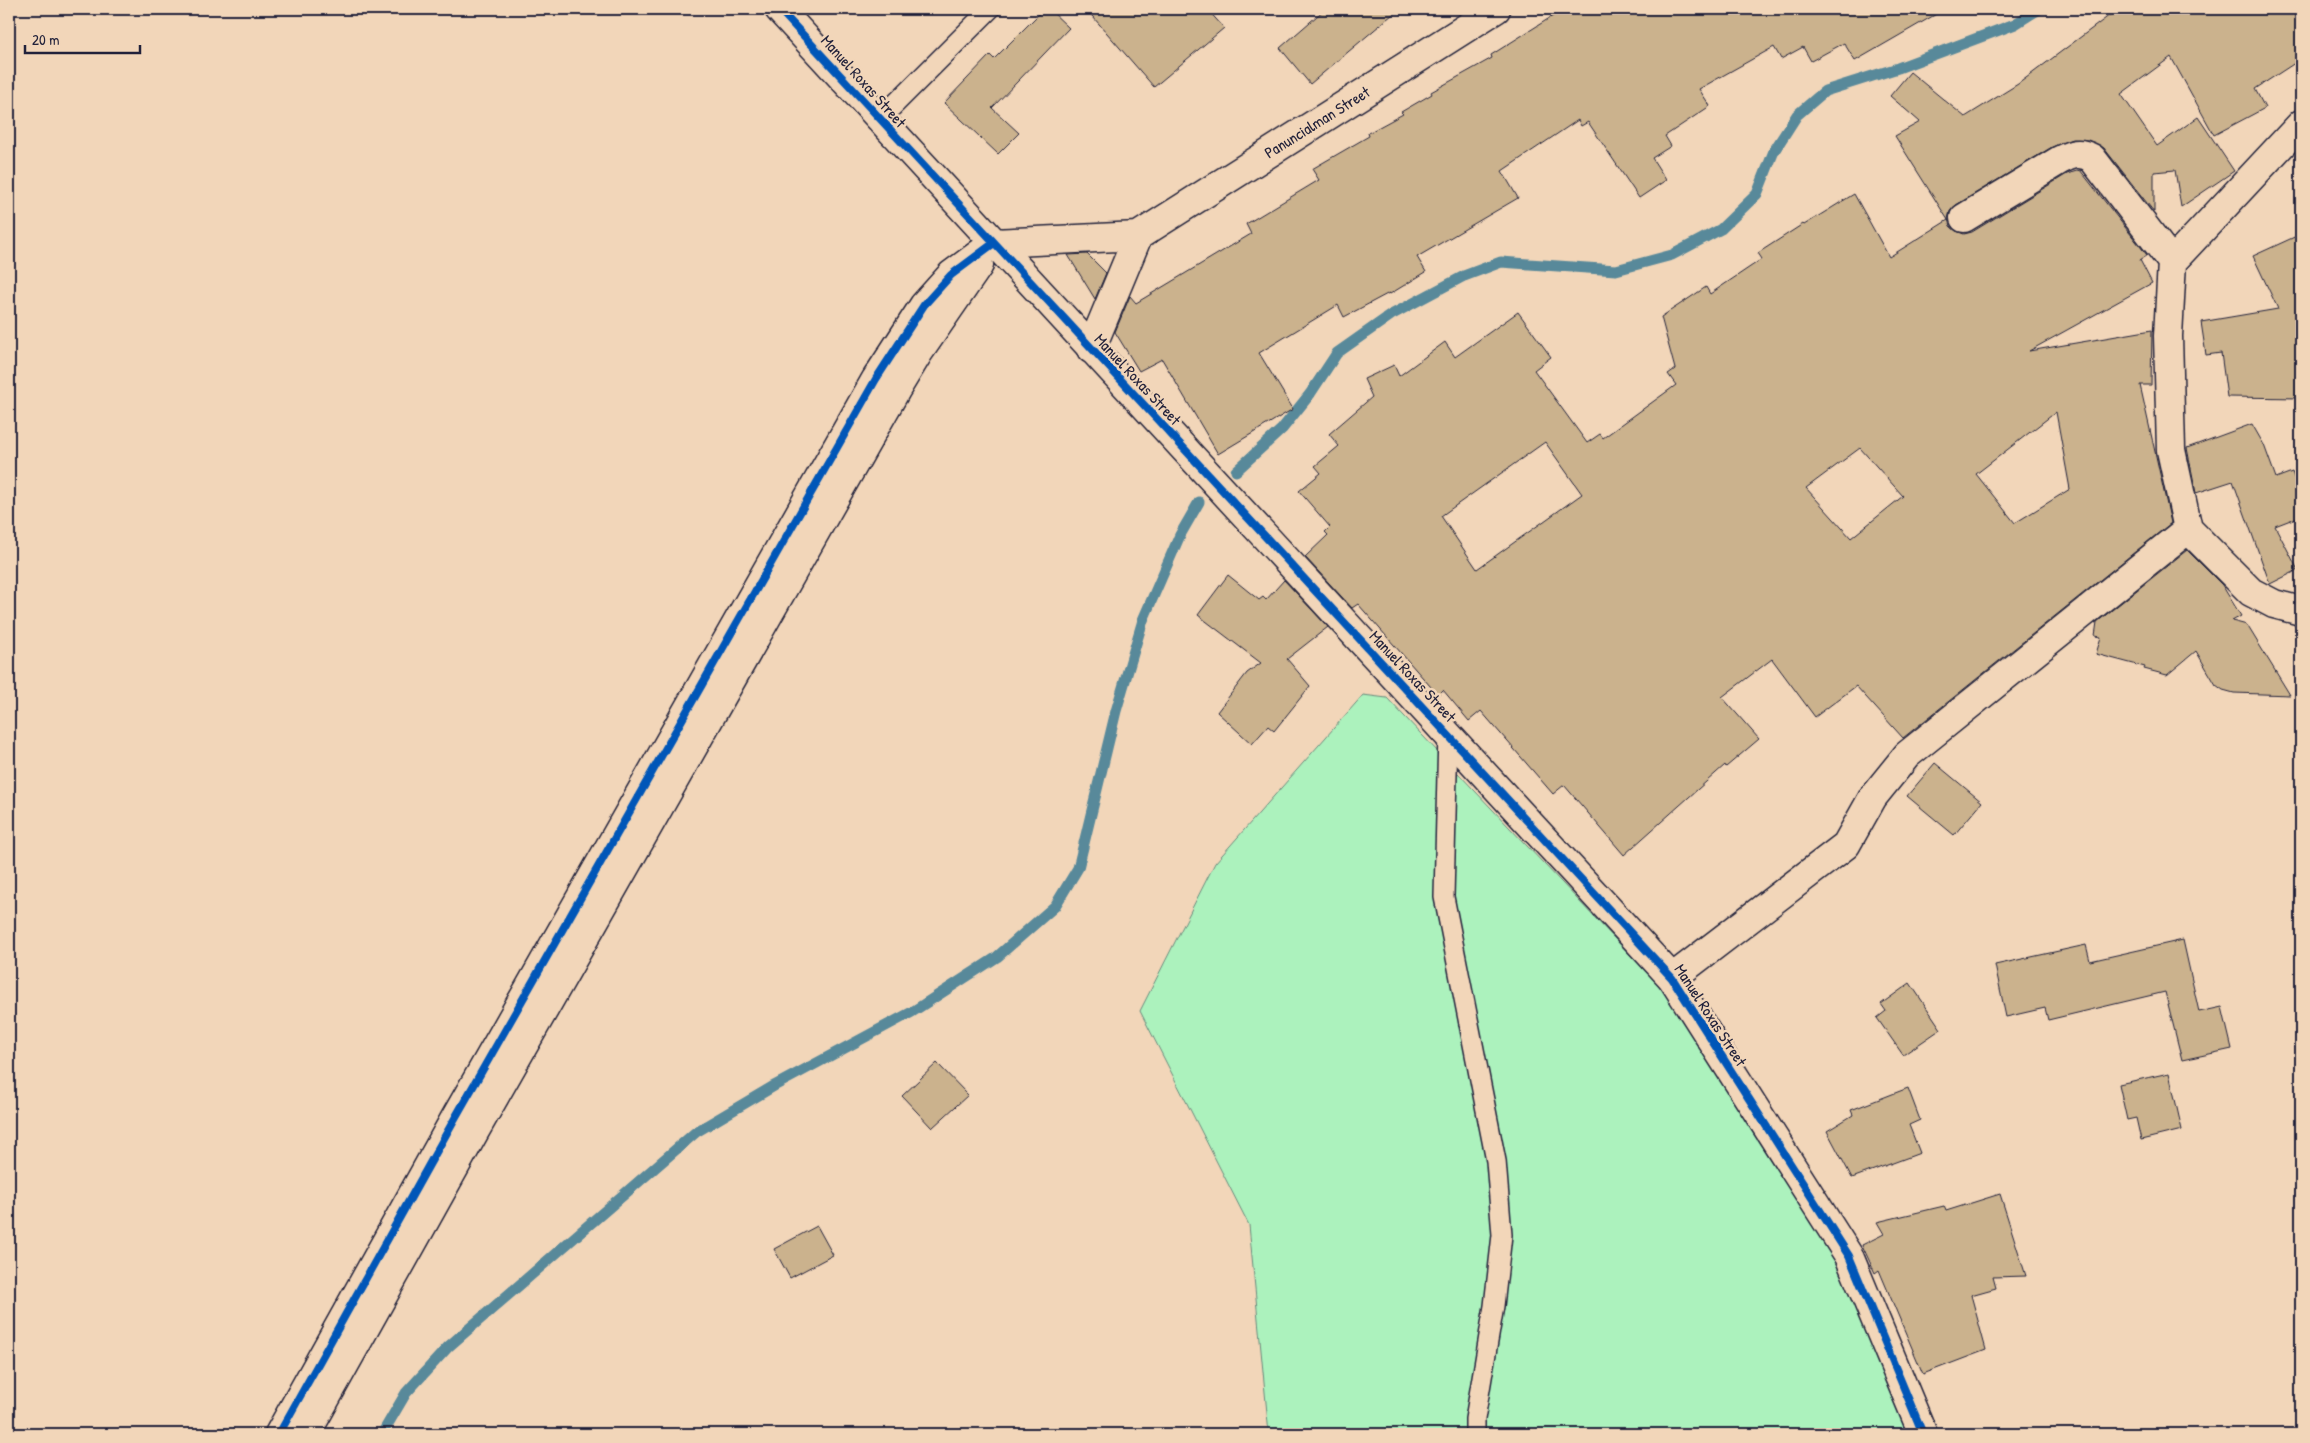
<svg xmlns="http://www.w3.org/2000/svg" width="2310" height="1443" font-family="'Patrick Hand',sans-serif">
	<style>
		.green { fill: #acf2bd; stroke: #678a7c }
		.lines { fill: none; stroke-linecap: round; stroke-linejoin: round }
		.stream { stroke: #59899a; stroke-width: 11 }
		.building { fill: #cbb28d; stroke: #22223b; fill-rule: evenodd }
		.service-casing { stroke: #22223b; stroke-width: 22 }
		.minor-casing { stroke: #22223b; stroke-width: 31 }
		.tertiary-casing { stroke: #22223b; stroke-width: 31 }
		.service { stroke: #f2d6b9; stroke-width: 19 }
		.minor { stroke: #f2d6b9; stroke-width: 28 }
		.tertiary { stroke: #f2d6b9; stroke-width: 28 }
		.cycleway-casing { stroke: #f2d6b9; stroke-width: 11 }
		.cycleway { stroke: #0057b8; stroke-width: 8 }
		.labels { text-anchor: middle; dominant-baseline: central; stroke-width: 5; stroke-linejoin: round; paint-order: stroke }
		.street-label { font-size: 16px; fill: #22223b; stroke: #f2d6b9 }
	</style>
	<rect width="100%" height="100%" fill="#f2d6b9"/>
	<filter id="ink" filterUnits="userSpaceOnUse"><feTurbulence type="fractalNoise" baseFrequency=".02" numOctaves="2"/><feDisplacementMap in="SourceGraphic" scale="10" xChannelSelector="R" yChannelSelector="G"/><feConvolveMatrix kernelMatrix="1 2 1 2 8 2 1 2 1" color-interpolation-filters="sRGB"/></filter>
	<g filter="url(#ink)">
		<path class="green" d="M 1363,695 L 1387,698 L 1667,994 L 1785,1152 L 1930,1434 L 1269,1434 L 1249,1225 L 1140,1011 L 1215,863 Z"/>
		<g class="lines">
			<path class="stream" d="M 1236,471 L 1282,429 L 1310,394 L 1337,353 L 1391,315 L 1464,276 L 1501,262 L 1616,270 L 1672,255 L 1721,229 L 1757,194 L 1774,151 L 1797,115 L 1825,91 L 1898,68 L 2015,24 L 2039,9
				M 382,1434 L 406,1393 L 448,1347 L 696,1132 L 774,1086 L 912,1012 L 997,957 L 1055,906 L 1078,868 L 1116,711 L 1143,620 L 1180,535 L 1199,502"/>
		</g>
		<path class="building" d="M 1044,9 L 1049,9 L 1069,28 L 992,108 L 1019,133 L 998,154 L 944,103 L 990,55 L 994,59 Z
			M 1086,9 L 1207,9 L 1224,28 L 1154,87 Z
			M 1325,9 L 1399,9 L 1310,84 L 1280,48 Z
			M 1564,9 L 1945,9 L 1855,61 L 1844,43 L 1811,61 L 1803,47 L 1781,59 L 1774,47 L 1699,89 L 1710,106 L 1665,136 L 1671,146 L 1652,158 L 1666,180 L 1639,198 L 1588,122 L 1581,126 L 1578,120 L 1502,171 L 1518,198 L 1417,257 L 1426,272 L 1390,294 L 1389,293 L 1344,317 L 1338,305 L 1259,353 L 1293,409 L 1218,454 L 1162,359 L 1139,371 L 1115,332 L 1130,296 L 1136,303 L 1251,234 L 1246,224 L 1319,180 L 1312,169 L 1369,136 L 1368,133 L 1403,114 L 1401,112 L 1432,94 L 1431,92 L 1492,58 L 1491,55 Z
			M 2118,9 L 2301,9 L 2301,59 L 2255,89 L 2265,108 L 2214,135 L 2171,57 L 2121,94 L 2157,146 L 2198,117 L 2234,171 L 2181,207 L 2175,170 L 2154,172 L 2154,212 L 2104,148 L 2088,140 L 2072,139 L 2052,147 L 1956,205 L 1950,211 L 1948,219 L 1950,226 L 1956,231 L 1964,234 L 1972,232 L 2067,174 L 2080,170 L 2147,255 L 2140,260 L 2152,283 L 2029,351 L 2152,330 L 2151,385 L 2140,385 L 2171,523 L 1903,738 L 1856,686 L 1815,717 L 1772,659 L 1722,697 L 1759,739 L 1726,767 L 1725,765 L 1624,855 L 1564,785 L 1553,794 L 1481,711 L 1469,721 L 1443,690 L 1438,695 L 1358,604 L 1352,608 L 1305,557 L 1328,535 L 1325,532 L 1330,527 L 1299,491 L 1321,473 L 1315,466 L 1339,446 L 1329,434 L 1372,397 L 1364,379 L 1394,365 L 1399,376 L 1445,342 L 1455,357 L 1518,312 L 1551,357 L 1534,370 L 1587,443 L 1600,434 L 1603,438 L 1676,385 L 1668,374 L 1675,369 L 1661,317 L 1706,287 L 1710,294 L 1762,259 L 1758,253 L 1803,224 L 1804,225 L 1854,194 L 1889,257 L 1948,220 L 1895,136 L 1920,122 L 1890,96 L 1910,72 L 1965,117 L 2018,84 ZM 2056,412 L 2070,489 L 2015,523 L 1976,474 ZM 1545,442 L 1582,494 L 1477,569 L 1441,516 ZM 1860,448 L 1903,496 L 1851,538 L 1806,488 Z
			M 2301,234 L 2301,398 L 2227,397 L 2221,353 L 2206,355 L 2201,322 L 2278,309 L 2253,256 Z
			M 1087,254 L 1106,273 L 1095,299 L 1068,255 Z
			M 2252,424 L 2264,445 L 2276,478 L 2292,472 L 2301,496 L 2301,516 L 2275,526 L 2298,570 L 2270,584 L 2233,481 L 2196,493 L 2187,448 Z
			M 2187,550 L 2222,585 L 2241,616 L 2232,621 L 2247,625 L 2290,695 L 2234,693 L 2223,690 L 2216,685 L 2196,651 L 2167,675 L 2144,669 L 2145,667 L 2096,654 L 2101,637 L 2095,636 L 2097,622 Z
			M 1228,575 L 1259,600 L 1263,597 L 1266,600 L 1284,580 L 1328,627 L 1287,659 L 1310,686 L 1274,731 L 1268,726 L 1252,744 L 1217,712 L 1247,673 L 1261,663 L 1198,615 Z
			M 1935,763 L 1982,802 L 1954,835 L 1907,796 Z
			M 2183,940 L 2199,1012 L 2222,1007 L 2232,1049 L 2182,1060 L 2165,992 L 2048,1020 L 2045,1008 L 2006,1017 L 1995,965 L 2086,945 L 2090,961 Z
			M 1910,983 L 1941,1029 L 1903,1055 L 1877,1018 L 1886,1011 L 1881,1004 Z
			M 937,1063 L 968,1095 L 932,1128 L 902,1096 Z
			M 2169,1073 L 2182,1130 L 2141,1140 L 2136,1118 L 2127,1120 L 2119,1084 Z
			M 1908,1088 L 1920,1120 L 1909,1125 L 1920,1153 L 1852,1178 L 1827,1131 L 1853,1115 L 1851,1110 Z
			M 2000,1194 L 2026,1276 L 1993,1277 L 1996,1288 L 1971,1295 L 1986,1350 L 1923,1374 L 1879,1270 L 1875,1273 L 1862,1245 L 1884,1234 L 1877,1222 L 1944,1206 L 1946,1211 Z
			M 817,1226 L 833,1255 L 790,1278 L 774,1249 Z"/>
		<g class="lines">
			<defs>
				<path id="service" d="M 880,119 L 990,9
					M 1448,733 L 1444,897 L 1496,1161 L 1502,1235 L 1494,1306 L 1475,1419 L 1475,1434"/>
				<path id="minor" d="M 2301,124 L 2172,262 L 2168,336 L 2171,450 L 2188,529 L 2251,592 L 2274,604 L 2301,611
					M 1964,218 L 2060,160 C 2072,154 2079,151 2092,158 L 2172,262
					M 994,243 L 1138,236 L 1496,9
					M 1091,349 L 1138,236
					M 1672,978 L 1846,845 L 1873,797 L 1907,755 L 2188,529"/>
				<path id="tertiary" d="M 779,9 L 1672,978 L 1849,1256 L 1923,1434
					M 279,1434 L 454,1120 L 876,379 L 924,305 L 951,275 L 994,243
					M 306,1434 L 475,1131 L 896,390 L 919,352 L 979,265"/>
			</defs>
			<use href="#service" class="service-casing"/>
			<use href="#minor" class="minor-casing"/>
			<use href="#tertiary" class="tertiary-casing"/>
			<use href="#service" class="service"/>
			<use href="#minor" class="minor"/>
			<use href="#tertiary" class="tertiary"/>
			<defs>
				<path id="cycleway" d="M 779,9 L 1672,978 L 1849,1256 L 1923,1434
					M 279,1434 L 454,1120 L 876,379 L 924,305 L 951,275 L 994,243"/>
			</defs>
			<use href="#cycleway" class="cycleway-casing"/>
			<use href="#cycleway" class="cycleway"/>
		</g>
	</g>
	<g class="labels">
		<g class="street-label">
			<text transform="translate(864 81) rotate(48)">Manuel Roxas Street</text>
			<text transform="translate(1317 122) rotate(-32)">Panuncialman Street</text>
			<text transform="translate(1138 379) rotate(47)">Manuel Roxas Street</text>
			<text transform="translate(1413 676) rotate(47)">Manuel Roxas Street</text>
			<text transform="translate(1711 1015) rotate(57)">Manuel Roxas Street</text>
		</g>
	</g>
	<rect width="2310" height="1443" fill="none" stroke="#f2d6b9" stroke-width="30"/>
	<rect x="15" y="15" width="2280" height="1413" fill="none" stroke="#22223b" stroke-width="2" filter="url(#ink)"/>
	<path d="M25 45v8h115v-8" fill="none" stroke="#22223b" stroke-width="2.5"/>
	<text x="32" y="45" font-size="15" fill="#22223b" stroke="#f2d6b9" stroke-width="4" paint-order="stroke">20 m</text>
</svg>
